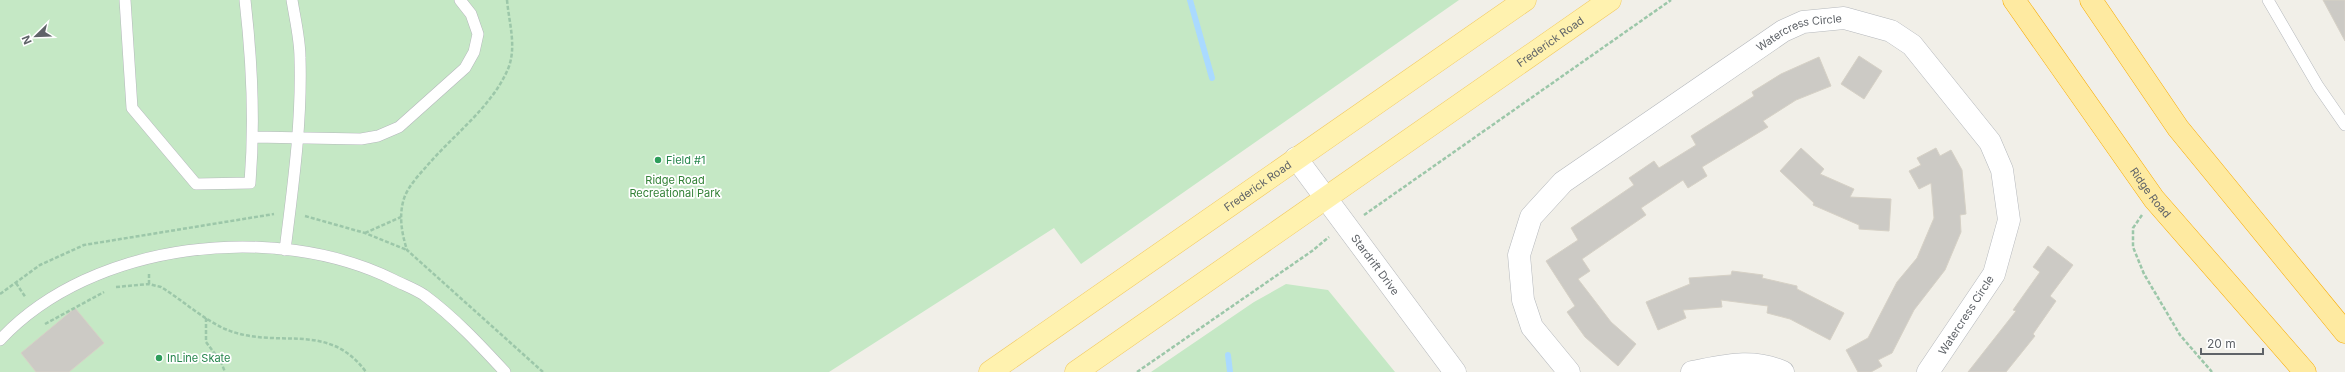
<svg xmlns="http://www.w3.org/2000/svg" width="2345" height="372" font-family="Inter,sans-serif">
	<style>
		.green { fill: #c5e8c5 }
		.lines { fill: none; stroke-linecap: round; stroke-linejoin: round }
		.stream { stroke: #aadaff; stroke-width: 6 }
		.building { fill: #cccac5; stroke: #d6d1c6 }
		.service-casing { stroke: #b5b8bc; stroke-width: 12 }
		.minor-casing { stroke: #b5b8bc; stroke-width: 23 }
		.primary-casing { stroke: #f2c960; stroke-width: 23 }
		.trunk-casing { stroke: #f9ab00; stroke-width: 23 }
		.path { stroke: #9cc7a9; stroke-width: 2.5; stroke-dasharray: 4 2; stroke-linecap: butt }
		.service { stroke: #fff; stroke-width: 11 }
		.minor { stroke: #fff; stroke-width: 22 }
		.primary { stroke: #fff2af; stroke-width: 22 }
		.trunk { stroke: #feeaa1; stroke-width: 22 }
		.leisure-dot { fill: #2e9e5b; stroke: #fff; stroke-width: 1.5 }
		.labels { text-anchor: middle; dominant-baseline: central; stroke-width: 3.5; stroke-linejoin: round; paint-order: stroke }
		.street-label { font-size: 11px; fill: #5f6368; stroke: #fff }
		.leisure-label { font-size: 11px; fill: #27864d; stroke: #fff; text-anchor: start }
		.park-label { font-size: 11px; fill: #348238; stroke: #fff }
	</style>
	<rect width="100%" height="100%" fill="#f1efe8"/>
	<path class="green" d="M 0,0 L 1459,0 L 1081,264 L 1054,228 L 829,372 L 0,372 Z
		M 1286,284 L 1328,290 L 1395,372 L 1151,372 L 1254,302 Z"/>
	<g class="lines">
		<path class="stream" d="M 1190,0 L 1212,78
			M 1228,355 L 1230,372"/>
	</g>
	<path class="building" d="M 2323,0 L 2345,0 L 2345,41 Z
		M 1859,56 L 1882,71 L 1864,99 L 1841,84 Z
		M 1819,57 L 1831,86 L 1796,100 L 1763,121 L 1768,127 L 1702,167 L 1707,176 L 1688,188 L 1683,180 L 1641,208 L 1646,215 L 1582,259 L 1590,271 L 1578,279 L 1611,322 L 1636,344 L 1618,366 L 1585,337 L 1567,312 L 1575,306 L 1546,261 L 1578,240 L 1571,228 L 1634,185 L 1629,178 L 1654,161 L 1659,168 L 1696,145 L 1691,136 L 1754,96 L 1752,92 L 1781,74 Z
		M 1801,148 L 1824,169 L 1820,174 L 1854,189 L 1850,197 L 1891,199 L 1889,231 L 1859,229 L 1859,225 L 1813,205 L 1814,203 L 1780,171 Z
		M 1936,148 L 1940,156 L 1951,150 L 1962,170 L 1966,214 L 1960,215 L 1961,232 L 1945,270 L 1914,310 L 1892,353 L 1878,360 L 1882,366 L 1871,372 L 1858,372 L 1846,350 L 1868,338 L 1897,282 L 1917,258 L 1934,218 L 1931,183 L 1919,189 L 1909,171 L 1921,165 L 1917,158 Z
		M 2048,246 L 2073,265 L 2050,296 L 2056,301 L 2033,334 L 2035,336 L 2006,372 L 1968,372 L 2016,311 L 2013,310 L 2040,272 L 2033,267 Z
		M 1732,271 L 1763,275 L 1762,278 L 1797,286 L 1797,289 L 1844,313 L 1830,340 L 1790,319 L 1767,313 L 1768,306 L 1721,300 L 1722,307 L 1683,310 L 1686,318 L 1658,330 L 1646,302 L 1690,284 L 1689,278 L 1731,275 Z
		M 75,308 L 104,343 L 69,372 L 36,372 L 21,353 Z"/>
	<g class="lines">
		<defs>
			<path id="service" d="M 125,0 L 132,108 L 196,184 L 250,183 C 255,121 252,61 245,0
				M 2268,0 L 2318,86 L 2345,125
				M 254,137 L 361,139 L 378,136 L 399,127 L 465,68 L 474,52 L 478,34 L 471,14 L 460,0
				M 285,250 C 293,186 302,122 300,58 C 300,39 295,19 292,0
				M 0,340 C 92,241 276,221 394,280 C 404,285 415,289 424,295 C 454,317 480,345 505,372"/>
			<g id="minor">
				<path id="s1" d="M 1296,158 L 1455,372"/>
				<path id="s2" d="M 1569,372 L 1532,327 L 1523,300 L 1519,255 L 1531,217 L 1563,182 L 1783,31 L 1803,22 L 1844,18 L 1891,31 L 1912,45 L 1990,142 L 2002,170 L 2009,220 L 1994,274 L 1928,372"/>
				<path d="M 1692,372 C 1724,366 1752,358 1783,372"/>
			</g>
			<g id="primary">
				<path id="s3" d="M 990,372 L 1525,0"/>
				<path id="s4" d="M 1076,372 L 1610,0"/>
			</g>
			<g id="trunk">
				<path id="s5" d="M 2014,0 L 2154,199 L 2305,372"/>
				<path d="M 2091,0 L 2178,128 L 2345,332"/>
			</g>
		</defs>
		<use href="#service" class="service-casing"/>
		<use href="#minor" class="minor-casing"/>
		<use href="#primary" class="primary-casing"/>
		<use href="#trunk" class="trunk-casing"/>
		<path class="path" d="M 507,0 C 509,23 517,47 508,69 C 491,108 453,135 426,167 C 417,177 406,189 403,202 C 399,218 402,234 407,250 L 543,372
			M 1364,215 L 1671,0
			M 2142,215 L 2133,228 L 2133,247 L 2144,274 L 2180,335 L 2212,372
			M 305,216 L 365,233 L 407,250
			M 365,233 L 401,217
			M 149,274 L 149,284
			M 16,283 L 26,298
			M 116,287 L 149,284 L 161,287 C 182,300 203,319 225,329 C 277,351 327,319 366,372
			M 0,294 L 40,265 L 84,245 L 274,214
			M 206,318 L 206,342 L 221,362 L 225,372
			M 45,324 L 104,292
			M 1137,372 L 1312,251 L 1329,237"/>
		<use href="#service" class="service"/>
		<use href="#minor" class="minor"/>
		<use href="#primary" class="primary"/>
		<use href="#trunk" class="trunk"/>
	</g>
	<g class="leisure-dot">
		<circle cx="658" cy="160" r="4"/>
		<circle cx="159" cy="358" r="4"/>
	</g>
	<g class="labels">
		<g class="street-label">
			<text stroke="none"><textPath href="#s2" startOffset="501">Watercress Circle</textPath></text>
			<text stroke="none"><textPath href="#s4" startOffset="578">Frederick Road</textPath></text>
			<text stroke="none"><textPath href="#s3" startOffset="326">Frederick Road</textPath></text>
			<text stroke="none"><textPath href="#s5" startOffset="236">Ridge Road</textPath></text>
			<text stroke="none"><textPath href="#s1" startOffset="133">Stardrift Drive</textPath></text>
			<text transform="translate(1966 315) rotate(-57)">Watercress Circle</text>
		</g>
		<g class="leisure-label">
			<text x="666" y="160">Field #1</text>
			<text x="167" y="358">InLine Skate</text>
		</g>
		<g class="park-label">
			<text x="675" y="180">Ridge Road<tspan x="675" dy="13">Recreational Park</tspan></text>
		</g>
	</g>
	<g transform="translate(36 36) rotate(247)" stroke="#ffffff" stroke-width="3" paint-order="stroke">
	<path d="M0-3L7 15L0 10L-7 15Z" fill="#5f6368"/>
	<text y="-6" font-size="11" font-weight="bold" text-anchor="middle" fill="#5f6368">N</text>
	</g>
	<path d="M2201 348v6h62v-6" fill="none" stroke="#5f6368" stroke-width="2"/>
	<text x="2207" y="348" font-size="12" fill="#5f6368" stroke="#ffffff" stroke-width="3" paint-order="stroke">20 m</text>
</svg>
